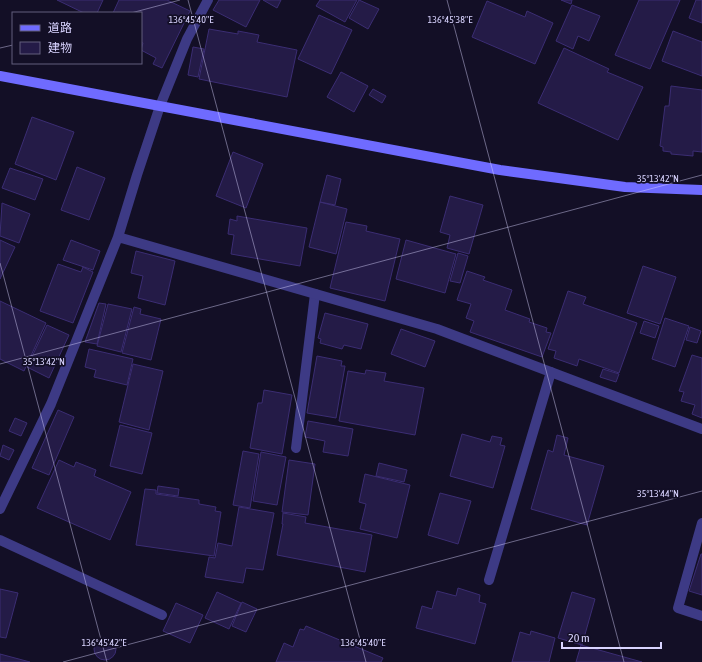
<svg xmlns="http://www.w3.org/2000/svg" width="702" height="662" font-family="'Asap Condensed','Noto Sans JP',sans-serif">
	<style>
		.building { fill: #241b47; stroke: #3b2d73 }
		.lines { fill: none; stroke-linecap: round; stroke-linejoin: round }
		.lane { stroke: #3d3a85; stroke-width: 10 }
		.street { stroke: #3d3a85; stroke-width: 10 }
		.secondary { stroke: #6f6bff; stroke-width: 10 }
		.ticks { fill: none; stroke: #d9d4ff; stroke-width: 1; stroke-opacity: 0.45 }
		.ticks-label { font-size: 10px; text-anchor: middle; fill: #d9d4ff; stroke: #130f26; stroke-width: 3.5; stroke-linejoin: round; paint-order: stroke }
	</style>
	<rect width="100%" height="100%" fill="#130f26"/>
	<path class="building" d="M 57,0 L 103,0 L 97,13 L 84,13 Z
		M 119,0 L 167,0 L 190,11 L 162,68 L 153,64 L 156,58 L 141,50 L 143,43 L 141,42 L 141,13 L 113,13 Z
		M 219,0 L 260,0 L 246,27 L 213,10 Z
		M 263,0 L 281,0 L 277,8 Z
		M 320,0 L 357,0 L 345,22 L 316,6 Z
		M 359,0 L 379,9 L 368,29 L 349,18 Z
		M 561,0 L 572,0 L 571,4 Z
		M 639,0 L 680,0 L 650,69 L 615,55 Z
		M 696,0 L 702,0 L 702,23 L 689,18 Z
		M 487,1 L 525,17 L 527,11 L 553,23 L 535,64 L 472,37 Z
		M 572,5 L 600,16 L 589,41 L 578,36 L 573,49 L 556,41 Z
		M 319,15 L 352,30 L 331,74 L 298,59 Z
		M 209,29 L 238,34 L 238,31 L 259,35 L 257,42 L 297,50 L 287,97 L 199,79 Z
		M 673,31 L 702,42 L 702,76 L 662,61 Z
		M 193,47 L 204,49 L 198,77 L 188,75 Z
		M 564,48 L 609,69 L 607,72 L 643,87 L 618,140 L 538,103 Z
		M 341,72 L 368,86 L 354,112 L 327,97 Z
		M 671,86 L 702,90 L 702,152 L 693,151 L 693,156 L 671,154 L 671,152 L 663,151 L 663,147 L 660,146 L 665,106 L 669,106 Z
		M 373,89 L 386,96 L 382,103 L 369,95 Z
		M 32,117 L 74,132 L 56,180 L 15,164 Z
		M 233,152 L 263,164 L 246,208 L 216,196 Z
		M 77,167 L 105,178 L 89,220 L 61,210 Z
		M 10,168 L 43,179 L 35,200 L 2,188 Z
		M 327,175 L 341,179 L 335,205 L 320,202 Z
		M 450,196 L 483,205 L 469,254 L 447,248 L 450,235 L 440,232 Z
		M 320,202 L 347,209 L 336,254 L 309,247 Z
		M 2,203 L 30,214 L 19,243 L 0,236 Z
		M 237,216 L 307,228 L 300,266 L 231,254 L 234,235 L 228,234 L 230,219 L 237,221 Z
		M 346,222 L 367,226 L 366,231 L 400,239 L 385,301 L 330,288 Z
		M 0,240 L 15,247 L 0,279 Z
		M 71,240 L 100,251 L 93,270 L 63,260 Z
		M 406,240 L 456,254 L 445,293 L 396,279 Z
		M 136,251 L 175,261 L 165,305 L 138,298 L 143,276 L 131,273 Z
		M 458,253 L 468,256 L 460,283 L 450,281 Z
		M 58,264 L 81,272 L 83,267 L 93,272 L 73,323 L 40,311 Z
		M 643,266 L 676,277 L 660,324 L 627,313 Z
		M 467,271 L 485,277 L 483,280 L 512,290 L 505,310 L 530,319 L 529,322 L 547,328 L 546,332 L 551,333 L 542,357 L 470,332 L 474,321 L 466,318 L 471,304 L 457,300 Z
		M 568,291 L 586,297 L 583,304 L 637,323 L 619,373 L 579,359 L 577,366 L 554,358 L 556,351 L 548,349 Z
		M 0,301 L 46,323 L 24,371 L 0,359 Z
		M 99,303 L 106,304 L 97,344 L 85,342 Z
		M 108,304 L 132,309 L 121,352 L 97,346 Z
		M 134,307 L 141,309 L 140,314 L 161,319 L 151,360 L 122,353 Z
		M 325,313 L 368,324 L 361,349 L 344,345 L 342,349 L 320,343 L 321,339 L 318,338 Z
		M 665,318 L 689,326 L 675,367 L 652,359 Z
		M 644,321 L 659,326 L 655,338 L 640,333 Z
		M 47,325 L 69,335 L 49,378 L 27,367 Z
		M 690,327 L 701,331 L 697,343 L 686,340 Z
		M 401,329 L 435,341 L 425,367 L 391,354 Z
		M 89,349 L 133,359 L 127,385 L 94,377 L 96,370 L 85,367 Z
		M 692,355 L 702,358 L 702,418 L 692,414 L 695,405 L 681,401 L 684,392 L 679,391 Z
		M 317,356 L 342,361 L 341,366 L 345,366 L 336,418 L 307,413 Z
		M 133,364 L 163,371 L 149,430 L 119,422 Z
		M 603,369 L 619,374 L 616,382 L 600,377 Z
		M 366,370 L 386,373 L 384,381 L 424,388 L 415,435 L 339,421 L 348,371 L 365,374 Z
		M 264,390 L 292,395 L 282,454 L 250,448 L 258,403 L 262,403 Z
		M 58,410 L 74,417 L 49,475 L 32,468 Z
		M 15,418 L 27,423 L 21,436 L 9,431 Z
		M 308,421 L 353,429 L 348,456 L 323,452 L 325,441 L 305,437 Z
		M 120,425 L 152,433 L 142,474 L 110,466 Z
		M 462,434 L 490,442 L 492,436 L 502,438 L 500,445 L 505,446 L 493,488 L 450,476 Z
		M 557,435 L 568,438 L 564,455 L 604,466 L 587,525 L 531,509 L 548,450 L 553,452 Z
		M 3,445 L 14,450 L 9,460 L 0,456 Z
		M 243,451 L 259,454 L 250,508 L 233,505 Z
		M 261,452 L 286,457 L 277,505 L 253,501 Z
		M 59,460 L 74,467 L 76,462 L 96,470 L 94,476 L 131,492 L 110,540 L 37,508 Z
		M 289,460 L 315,464 L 308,515 L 282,512 Z
		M 379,463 L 407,470 L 404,482 L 376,476 Z
		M 365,474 L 410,485 L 397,538 L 360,529 L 366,504 L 359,502 Z
		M 158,486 L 179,489 L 178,496 L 157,493 Z
		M 145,489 L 156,490 L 156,494 L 199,500 L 199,504 L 216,507 L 215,511 L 221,512 L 214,556 L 136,545 Z
		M 440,493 L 471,501 L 458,544 L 428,535 Z
		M 239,507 L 274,513 L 263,570 L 246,568 L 243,583 L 205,577 L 209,557 L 215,558 L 218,543 L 232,546 Z
		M 283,513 L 306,517 L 305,523 L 372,535 L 365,572 L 277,555 L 283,524 L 282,524 Z
		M 701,554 L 702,554 L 702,595 L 689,591 Z
		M 458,588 L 480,595 L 479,602 L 486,604 L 475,644 L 416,628 L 422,606 L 432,609 L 437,591 L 456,596 Z
		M 0,589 L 18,593 L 6,638 L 0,637 Z
		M 217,592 L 241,603 L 229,629 L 205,618 Z
		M 572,592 L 595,599 L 582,645 L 558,638 Z
		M 242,602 L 257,609 L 246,632 L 232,626 Z
		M 176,603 L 203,615 L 190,643 L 163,631 Z
		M 306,626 L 383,658 L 381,662 L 276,662 L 284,643 L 293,647 L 300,629 L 304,630 Z
		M 531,631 L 555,638 L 549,662 L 512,662 L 520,632 L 530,635 Z
		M94 649a11 11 0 1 1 22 0a11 11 0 1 1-22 0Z
		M 581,645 L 642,662 L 576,662 Z
		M 0,654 L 30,662 L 0,662 Z"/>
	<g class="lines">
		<path class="lane" d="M 296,448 L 315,294
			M 702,523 L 678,608 L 702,616
			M 0,540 L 162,615
			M 489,580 L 551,372"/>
		<path class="street" d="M 118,237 L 437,329 L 702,429
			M 0,509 L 51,404 L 118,237 L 137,175 L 160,106 L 187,39 L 208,0"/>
		<path class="secondary" d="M 0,76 L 500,170 L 625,187 L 702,190"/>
	</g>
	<path class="ticks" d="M 188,0 L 366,662M 447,0 L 624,662M 131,13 L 180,0M 0,48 L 13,45M 0,263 L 107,662M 0,364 L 702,175M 63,662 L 702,491"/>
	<g class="ticks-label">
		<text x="191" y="23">136°45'40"E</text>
		<text x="450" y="23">136°45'38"E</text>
		<text x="658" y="182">35°13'42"N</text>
		<text x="44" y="365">35°13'42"N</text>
		<text x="658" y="497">35°13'44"N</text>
		<text x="104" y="646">136°45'42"E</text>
		<text x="363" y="646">136°45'40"E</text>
	</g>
	<rect x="12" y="12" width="130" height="52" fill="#130f26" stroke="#625e7d"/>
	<rect x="20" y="25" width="20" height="6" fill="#6f6bff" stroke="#625e7d"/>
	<text x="48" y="32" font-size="12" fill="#d9d4ff">道路</text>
	<rect x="20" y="42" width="20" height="12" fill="#241b47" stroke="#625e7d"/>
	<text x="48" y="52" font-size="12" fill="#d9d4ff">建物</text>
	<path d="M562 642v6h99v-6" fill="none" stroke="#d9d4ff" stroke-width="2"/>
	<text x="568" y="642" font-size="12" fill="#d9d4ff" stroke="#130f26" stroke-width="3" paint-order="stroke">20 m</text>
</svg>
